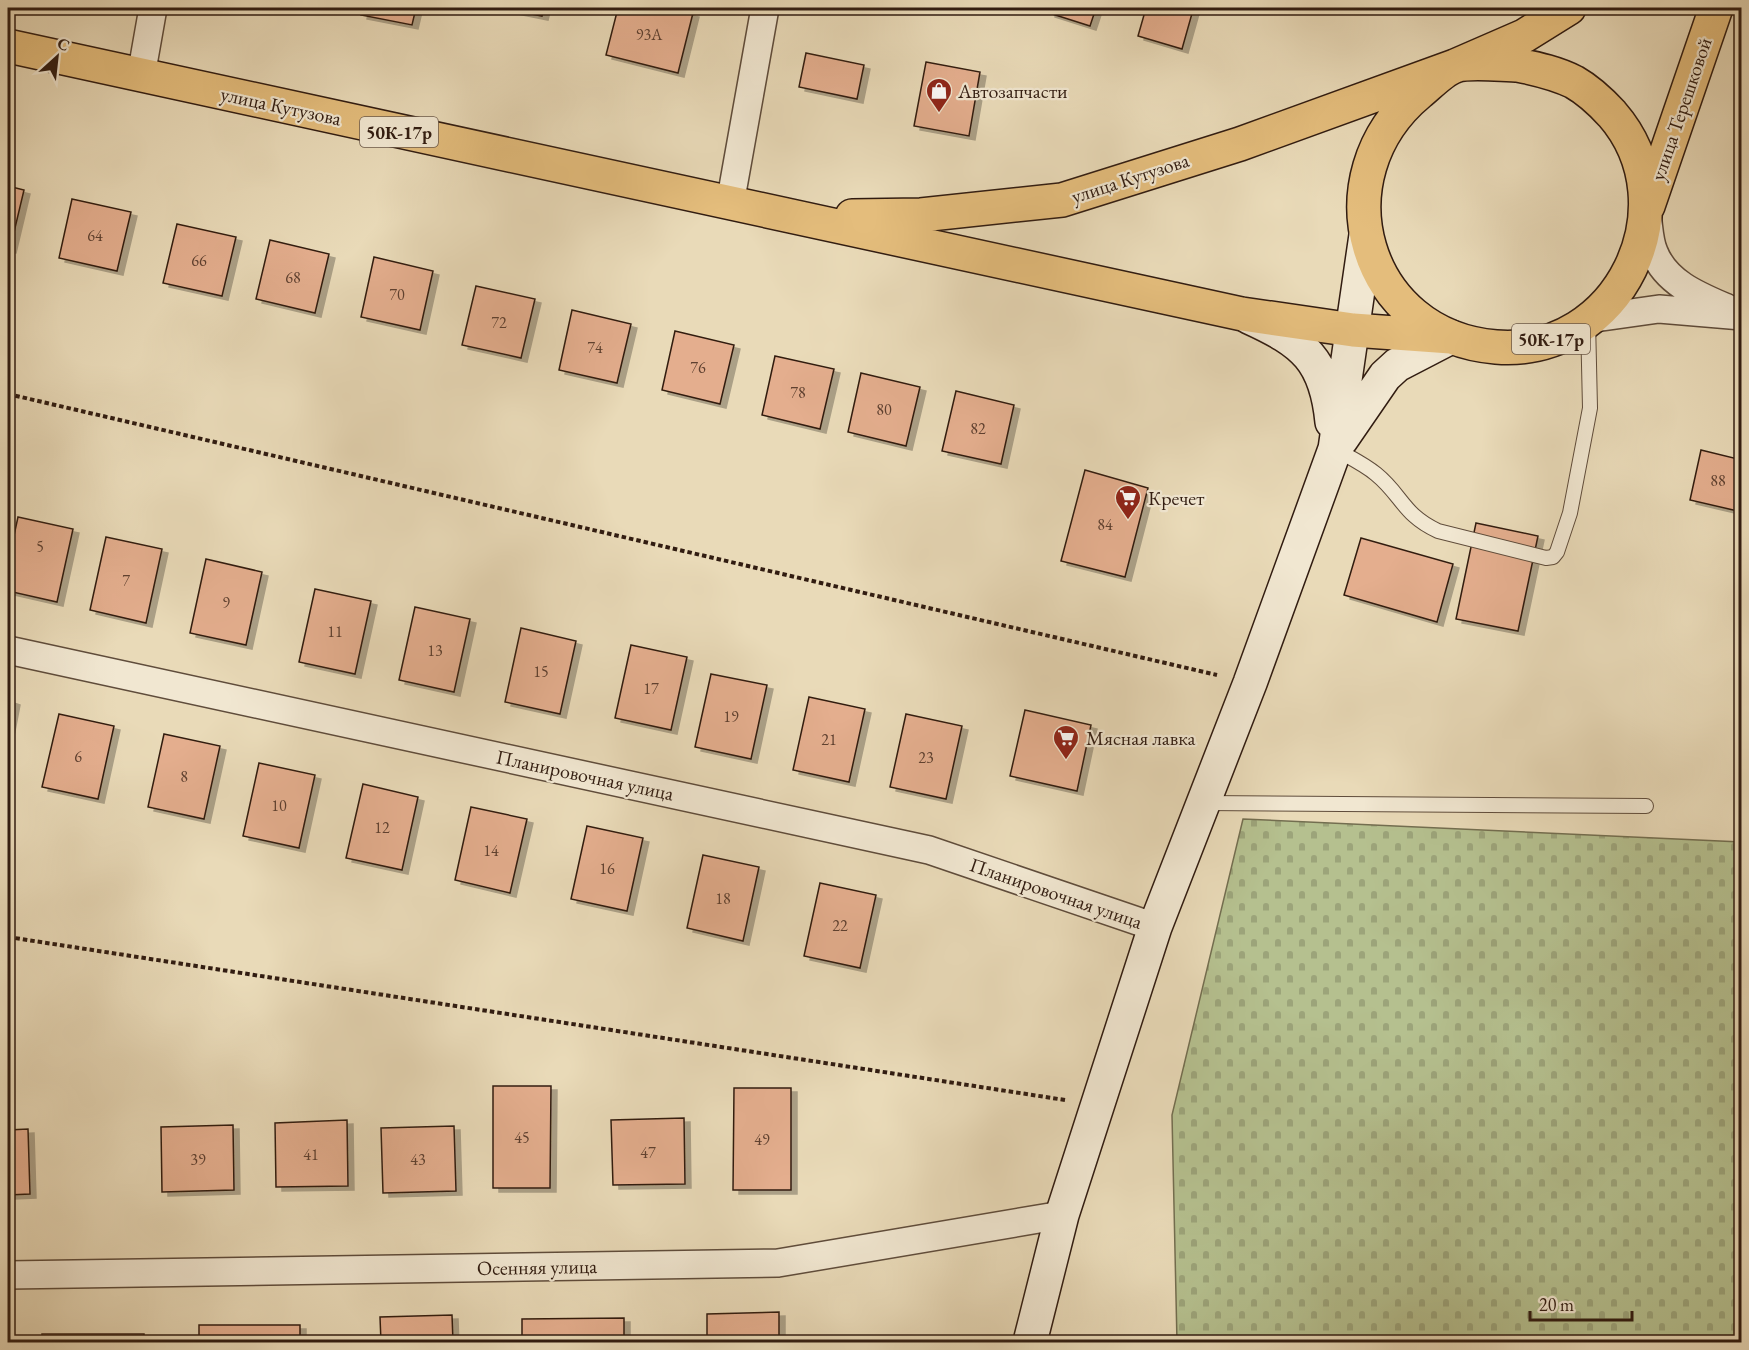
<svg xmlns="http://www.w3.org/2000/svg" width="1749" height="1350" font-family="'EB Garamond',serif">
	<style>
		.cemetery { fill: url(#cemetery-stones); stroke: #736e50; stroke-width: 1.5 }
		.building { fill: #e4ae8e; stroke: #311c11; stroke-width: 1.5; filter: url(#shadow) }
		.lines { fill: none; stroke-linecap: round; stroke-linejoin: round }
		.lane-casing { stroke: #5f4c3b; stroke-width: 16 }
		.street-casing { stroke: #5f4c3b; stroke-width: 30 }
		.secondary-casing { stroke: #311c11; stroke-width: 36 }
		.primary-casing { stroke: #311c11; stroke-width: 36 }
		.path { stroke: #311c11; stroke-width: 4; stroke-dasharray: 4.5 3; stroke-linecap: butt }
		.lane { stroke: #f1e7d1; stroke-width: 14 }
		.street { stroke: #f1e7d1; stroke-width: 27 }
		.secondary { stroke: #f1e7d1; stroke-width: 33 }
		.primary { stroke: #e4bd7c; stroke-width: 33 }
		.labels { text-anchor: middle; dominant-baseline: central; stroke-width: 4.5; stroke-linejoin: round; paint-order: stroke }
		.number-label { font-size: 16px; fill: #5e4030 }
		.shield { fill: #f1e7d1; stroke: #6b594b; stroke-width: 1.5 }
		.shield-label { font-size: 18px; font-weight: bold; fill: #311c11 }
		.poi-label { font-size: 20px; fill: #311c11; stroke: #f1e7d1; text-anchor: start }
		.street-label { font-size: 20px; fill: #311c11; stroke: #f1e7d1 }
	</style>
	<defs>
		<pattern id="cemetery-stones" width="16" height="16" patternUnits="userSpaceOnUse" patternTransform="scale(1.5)"><rect width="16" height="16" fill="#b5c08f"/><path d="M2 7V4a2 2 0 0 1 4 0v3zM10 15v-3a2 2 0 0 1 4 0v3z" fill="#9ca47a"/></pattern>
		<filter id="shadow"><feDropShadow dx="6" dy="4" stdDeviation="0" flood-color="#0004"/></filter>
	</defs>
	<rect width="100%" height="100%" fill="#e9dab8"/>
	<filter id="stains"><feTurbulence type="fractalNoise" baseFrequency=".00333" numOctaves="4"/><feColorMatrix values="0 0 0 0 .2 0 0 0 0 .09 0 0 0 0 .02 0 0 0 .5 -.17"/></filter>
	<radialGradient id="worn" r=".72"><stop offset=".6" stop-color="#630" stop-opacity="0"/><stop offset="1" stop-color="#630" stop-opacity=".3"/></radialGradient>
	<path class="cemetery" d="M 1243,819 L 1741,842 L 1741,1342 L 1177,1342 L 1172,1115 Z"/>
	<path class="building" d="M 363,8 L 416,8 L 412,25 L 361,15 Z
		M 502,8 L 544,8 L 542,16 Z
		M 618,8 L 669,8 L 693,13 L 678,73 L 606,55 Z
		M 1050,8 L 1096,8 L 1090,26 L 1049,13 Z
		M 1146,8 L 1193,10 L 1182,49 L 1138,36 Z
		M 806,53 L 864,65 L 857,99 L 799,87 Z
		M 926,62 L 980,72 L 969,136 L 914,126 Z
		M 8,186 L 24,190 L 10,249 L 8,249 Z
		M 72,199 L 131,212 L 117,271 L 59,258 Z
		M 177,224 L 236,237 L 222,296 L 163,283 Z
		M 270,240 L 329,254 L 315,313 L 256,299 Z
		M 374,257 L 433,271 L 420,330 L 361,317 Z
		M 476,286 L 535,299 L 521,358 L 462,345 Z
		M 572,310 L 631,324 L 617,383 L 559,370 Z
		M 675,331 L 734,345 L 720,404 L 662,390 Z
		M 775,356 L 834,369 L 820,429 L 762,415 Z
		M 861,373 L 920,387 L 906,446 L 848,432 Z
		M 956,391 L 1014,405 L 1001,464 L 942,451 Z
		M 1701,450 L 1742,460 L 1742,512 L 1690,500 Z
		M 1085,470 L 1148,488 L 1125,577 L 1061,561 Z
		M 18,517 L 73,529 L 57,602 L 8,591 L 8,563 Z
		M 1476,523 L 1538,536 L 1518,631 L 1456,619 Z
		M 106,537 L 162,549 L 146,623 L 90,610 Z
		M 1361,538 L 1453,564 L 1437,622 L 1344,595 Z
		M 206,559 L 262,572 L 246,645 L 190,633 Z
		M 315,589 L 371,601 L 355,674 L 299,662 Z
		M 415,607 L 470,619 L 454,692 L 399,680 Z
		M 521,628 L 576,641 L 560,714 L 505,702 Z
		M 631,645 L 687,657 L 671,730 L 615,718 Z
		M 711,674 L 767,685 L 751,759 L 695,747 Z
		M 809,697 L 865,709 L 849,782 L 793,770 Z
		M 8,699 L 14,701 L 8,732 Z
		M 1025,710 L 1091,725 L 1077,791 L 1010,776 Z
		M 59,714 L 114,726 L 98,799 L 42,787 Z
		M 906,714 L 962,726 L 946,799 L 890,787 Z
		M 164,734 L 220,746 L 204,819 L 148,807 Z
		M 259,763 L 315,775 L 299,848 L 243,836 Z
		M 363,784 L 418,797 L 402,870 L 346,858 Z
		M 471,807 L 527,819 L 510,893 L 455,880 Z
		M 587,826 L 643,838 L 627,911 L 571,899 Z
		M 703,855 L 759,867 L 743,941 L 687,928 Z
		M 820,883 L 876,895 L 860,968 L 804,956 Z
		M 493,1086 L 551,1086 L 550,1188 L 493,1188 Z
		M 734,1088 L 791,1088 L 791,1190 L 733,1190 Z
		M 684,1118 L 685,1184 L 613,1185 L 611,1120 Z
		M 347,1120 L 348,1186 L 276,1187 L 275,1123 Z
		M 233,1125 L 234,1190 L 162,1192 L 161,1127 Z
		M 454,1126 L 456,1191 L 383,1193 L 381,1128 Z
		M 28,1129 L 30,1194 L 8,1195 L 8,1130 Z
		M 779,1312 L 779,1342 L 707,1342 L 707,1314 Z
		M 452,1315 L 453,1342 L 381,1342 L 380,1317 Z
		M 624,1318 L 624,1342 L 522,1342 L 522,1319 Z
		M 199,1325 L 300,1325 L 300,1342 L 199,1342 Z
		M 42,1334 L 144,1334 L 144,1342 L 42,1342 Z"/>
	<g class="lines">
		<defs>
			<path id="lane" d="M 1335,449 C 1349,457 1364,464 1376,474 C 1402,495 1403,515 1438,531 L 1546,558 L 1553,557 L 1557,552 L 1570,513 L 1590,408 L 1588,321
				M 1204,803 L 1646,806"/>
			<path id="street" d="M 141,76 L 153,8
				M 730,204 L 765,8
				M 1647,215 C 1649,226 1649,241 1654,252 C 1666,283 1699,296 1727,308
				M 1588,319 L 1659,309 L 1742,316
				M 8,650 L 929,850 L 1155,927
				M 8,1275 L 778,1263 L 1062,1215"/>
			<path id="secondary" d="M 1249,317 C 1304,342 1326,360 1332,422
				M 1341,440 L 1385,376 L 1397,365 L 1451,337
				M 1030,1342 L 1062,1215 L 1155,927 L 1250,683 L 1335,449 L 1366,235"/>
			<path id="primary" d="M 8,46 L 1242,314 L 1353,330 L 1451,337
				M 1518,65 C 1538,69 1556,73 1574,82 C 1588,90 1601,102 1612,114 C 1692,206 1619,357 1496,347 C 1363,336 1318,177 1419,93 C 1429,85 1443,70 1455,66 C 1469,61 1502,65 1518,65 Z
				M 1648,206 L 1716,8
				M 852,216 L 921,215 L 1062,200 L 1240,144 L 1455,66 L 1524,36 L 1569,8"/>
		</defs>
		<use href="#lane" class="lane-casing"/>
		<use href="#street" class="street-casing"/>
		<use href="#secondary" class="secondary-casing"/>
		<use href="#primary" class="primary-casing"/>
		<path class="path" d="M 8,394 L 1217,675
			M 8,937 L 1065,1100"/>
		<use href="#lane" class="lane"/>
		<use href="#street" class="street"/>
		<use href="#secondary" class="secondary"/>
		<use href="#primary" class="primary"/>
	</g>
	<defs>
		<symbol id="shop-pin" viewBox="-11 -11 22 30"><path d="M0 17L-7.5 6A9.5 9.5 0 1 1 7.5 6Z" fill="#8f2418" stroke="#f1e7d1"/><path d="M-5-2.5h2.3a2.7 3.5 0 0 1 5.4 0H5L5.5 6h-11ZM-1.5-2.5h3a1.5 2.3 0 0 0-3 0Z" fill="#fff"/></symbol>
		<symbol id="supermarket-pin" viewBox="-11 -11 22 30"><path d="M0 17L-7.5 6A9.5 9.5 0 1 1 7.5 6Z" fill="#8f2418" stroke="#f1e7d1"/><path d="M-6-5.5h2.5l.6 2H6L4.5 2H-2.5L-4.4-4H-6ZM-1.5 3.2a1.3 1.3 0 1 0 .1 0ZM3 3.2a1.3 1.3 0 1 0 .1 0Z" fill="#fff"/></symbol>
	</defs>
	<g fill-rule="evenodd">
		<use href="#shop-pin" x="924" y="76" width="30" height="40"/>
		<use href="#supermarket-pin" x="1113" y="483" width="30" height="40"/>
		<use href="#supermarket-pin" x="1051" y="723" width="30" height="40"/>
	</g>
	<g class="labels">
		<g class="number-label">
			<text x="649" y="34">93А</text>
			<text x="95" y="235">64</text>
			<text x="199" y="260">66</text>
			<text x="293" y="277">68</text>
			<text x="397" y="294">70</text>
			<text x="499" y="322">72</text>
			<text x="595" y="347">74</text>
			<text x="698" y="367">76</text>
			<text x="798" y="392">78</text>
			<text x="884" y="409">80</text>
			<text x="978" y="428">82</text>
			<text x="1718" y="480">88</text>
			<text x="1105" y="524">84</text>
			<text x="40" y="546">5</text>
			<text x="126" y="580">7</text>
			<text x="226" y="602">9</text>
			<text x="335" y="631">11</text>
			<text x="435" y="650">13</text>
			<text x="541" y="671">15</text>
			<text x="651" y="688">17</text>
			<text x="731" y="716">19</text>
			<text x="829" y="739">21</text>
			<text x="78" y="756">6</text>
			<text x="926" y="757">23</text>
			<text x="184" y="776">8</text>
			<text x="279" y="805">10</text>
			<text x="382" y="827">12</text>
			<text x="491" y="850">14</text>
			<text x="607" y="868">16</text>
			<text x="723" y="898">18</text>
			<text x="840" y="925">22</text>
			<text x="522" y="1137">45</text>
			<text x="762" y="1139">49</text>
			<text x="648" y="1152">47</text>
			<text x="311" y="1154">41</text>
			<text x="198" y="1159">39</text>
			<text x="418" y="1159">43</text>
		</g>
		<g class="shield">
			<rect x="360" y="117" width="78" height="30" rx="4.5"/>
			<rect x="1512" y="324" width="78" height="30" rx="4.5"/>
		</g>
		<g class="shield-label">
			<text x="399" y="132">50К-17р</text>
			<text x="1551" y="339">50К-17р</text>
		</g>
		<g class="poi-label">
			<text x="958" y="91">Автозапчасти</text>
			<text x="1148" y="498">Кречет</text>
			<text x="1086" y="738">Мясная лавка</text>
		</g>
		<g class="street-label">
			<text transform="translate(281 106) rotate(12)">улица Кутузова</text>
			<text transform="translate(1681 109) rotate(-71)">улица Терешковой</text>
			<text transform="translate(1130 178) rotate(-18)">улица Кутузова</text>
			<text transform="translate(585 775) rotate(12)">Планировочная улица</text>
			<text transform="translate(1056 893) rotate(19)">Планировочная улица</text>
			<text transform="translate(537 1267) rotate(-1)">Осенняя улица</text>
		</g>
	</g>
	<rect width="1749" height="1350" fill="none" stroke="#e9dab8" stroke-width="30"/>
	<rect x="9" y="9" width="1731" height="1332" fill="none" stroke="#311c11" stroke-width="3"/>
	<rect x="15" y="15" width="1719" height="1320" fill="none" stroke="#311c11" stroke-width="1.5"/>
	<g transform="translate(57 57) rotate(27)" stroke="#f1e7d1" stroke-width="4.5" paint-order="stroke">
	<path d="M0-4.5L10 22L0 15L-10 22Z" fill="#311c11"/>
	<text y="-9" font-size="16" font-weight="bold" text-anchor="middle" fill="#311c11">С</text>
	</g>
	<path d="M1530 1311v9h102v-9" fill="none" stroke="#311c11" stroke-width="3"/>
	<text x="1539" y="1311" font-size="18" fill="#311c11" stroke="#f1e7d1" stroke-width="4.5" paint-order="stroke">20 m</text>
	<rect width="100%" height="100%" filter="url(#stains)"/>
	<rect width="100%" height="100%" fill="url(#worn)"/>
</svg>
